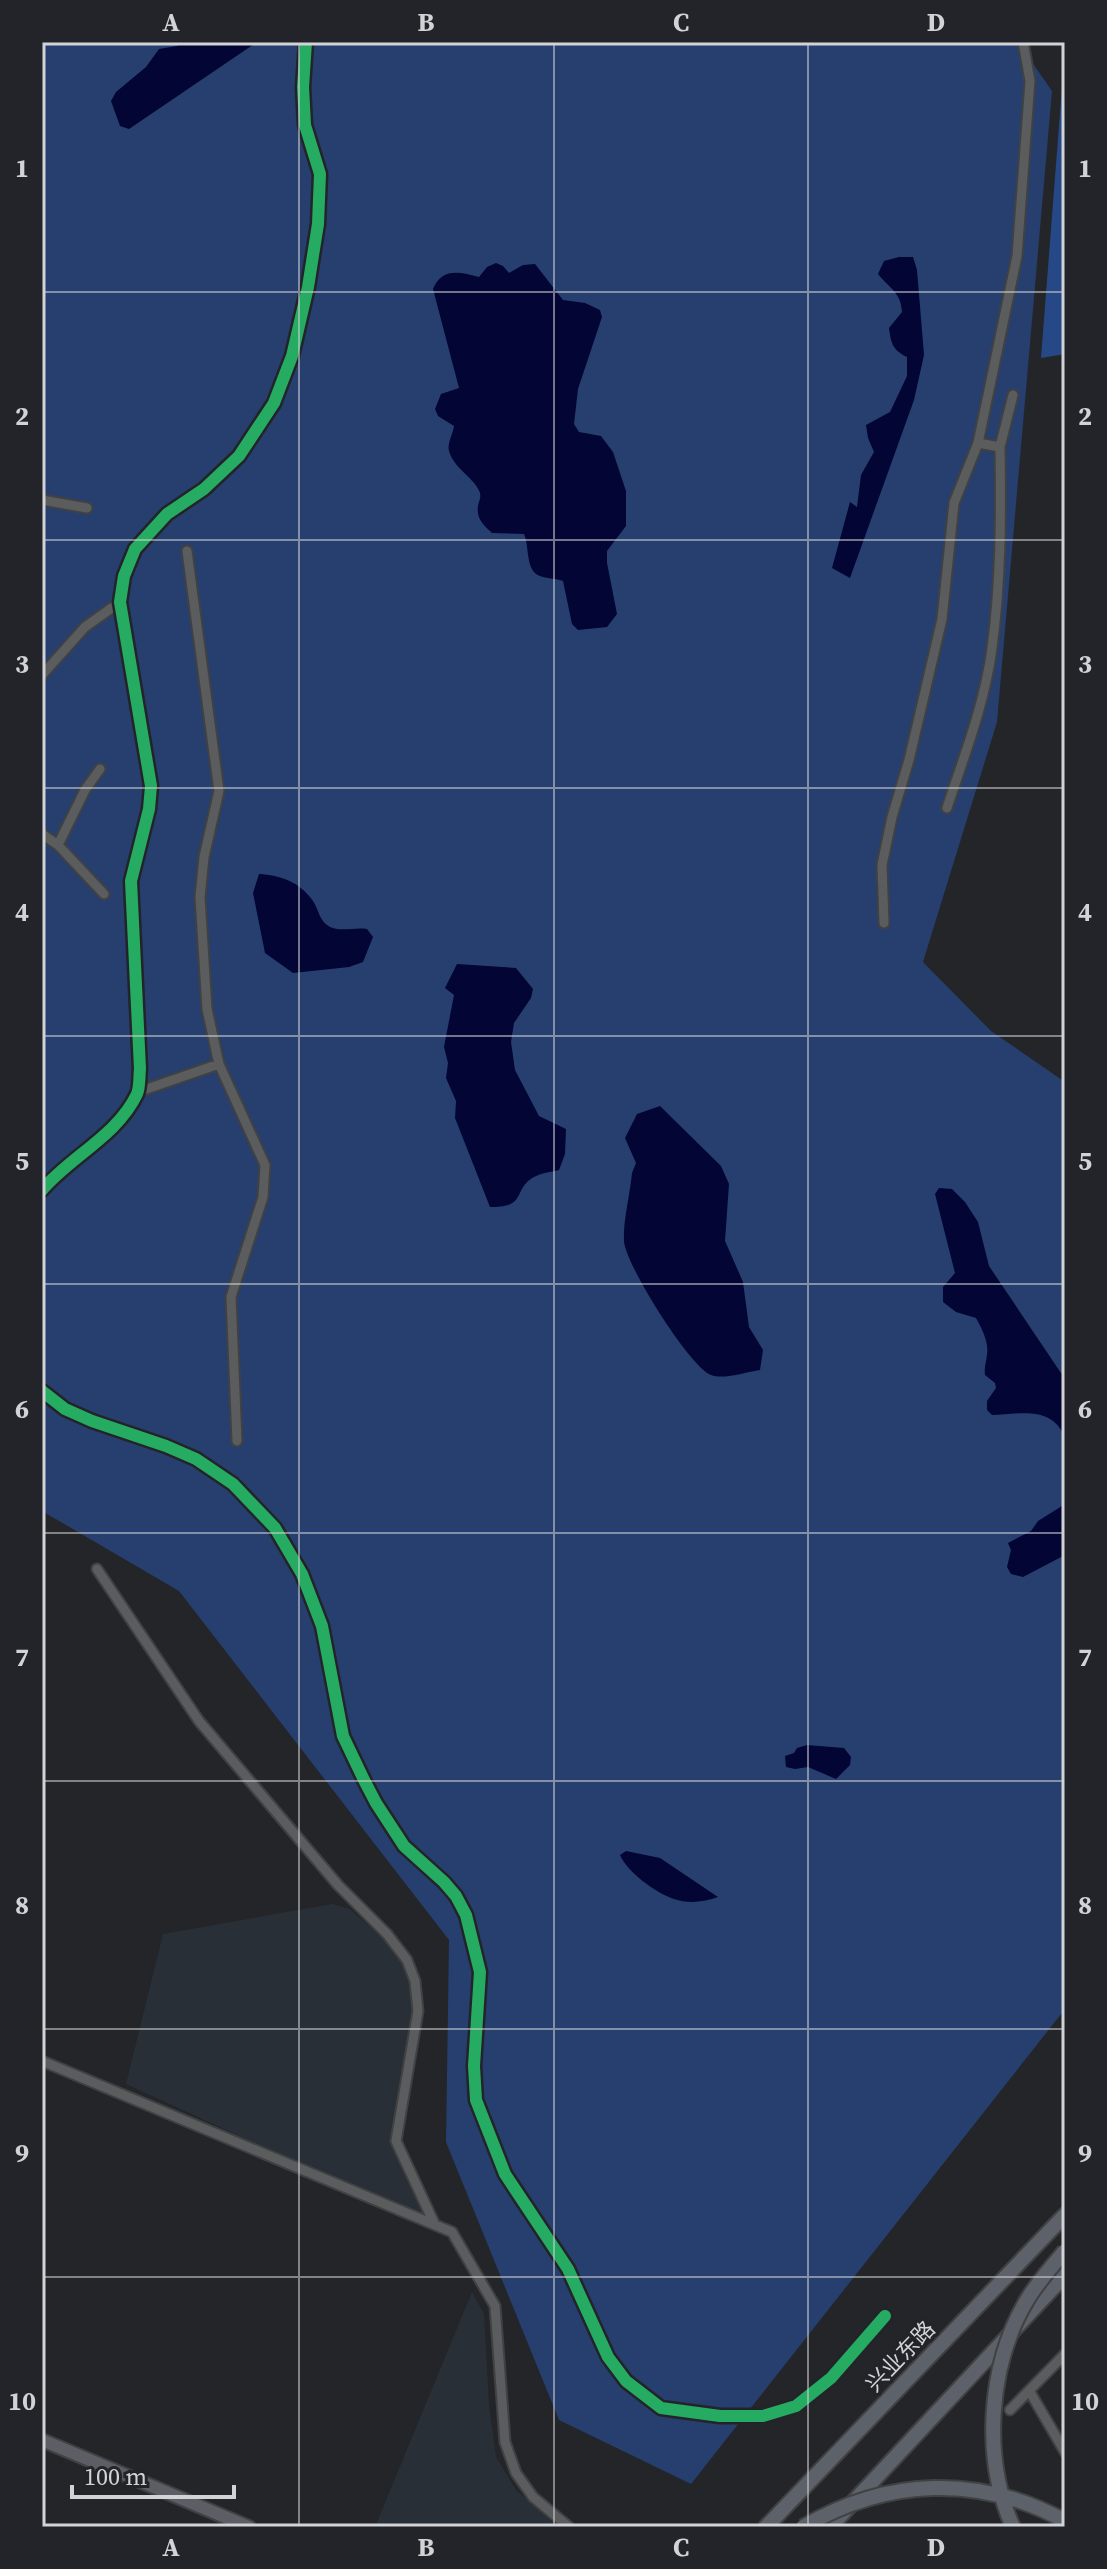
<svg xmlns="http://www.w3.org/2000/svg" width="1107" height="2569" font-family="'Source Serif 4','Noto Sans SC',serif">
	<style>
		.built { fill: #292f37 }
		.green { fill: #263f6f }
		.forest { fill: #274886 }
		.water { fill: #030535 }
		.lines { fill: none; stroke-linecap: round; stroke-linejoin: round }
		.street-casing { stroke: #404143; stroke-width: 13 }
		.secondary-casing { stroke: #404143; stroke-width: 16 }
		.primary-casing { stroke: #404143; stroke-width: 18 }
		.street { stroke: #5a5c5e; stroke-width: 9 }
		.secondary { stroke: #5b5e64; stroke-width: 12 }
		.primary { stroke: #5d6169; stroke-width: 14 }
		.primary-bridge-casing { stroke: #404143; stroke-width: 18; stroke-linecap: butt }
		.primary-bridge { stroke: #5d6169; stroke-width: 14 }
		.cycleway-casing { stroke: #222429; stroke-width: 17 }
		.cycleway { stroke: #26ab63; stroke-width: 12 }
		.grid { fill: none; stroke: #d1d3d6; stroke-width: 2; stroke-opacity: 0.55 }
		.labels { text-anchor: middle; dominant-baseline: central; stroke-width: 7; stroke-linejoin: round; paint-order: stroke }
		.street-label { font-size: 22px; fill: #d1d3d6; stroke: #222429 }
		.neatline { fill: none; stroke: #d1d3d6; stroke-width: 3 }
		.grid-label { font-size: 26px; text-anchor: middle; font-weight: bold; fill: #d1d3d6 }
	</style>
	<rect width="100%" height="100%" fill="#232528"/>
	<path class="built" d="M 332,1904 L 350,1909 L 390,1944 L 402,1960 L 412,1982 L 413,2001 L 405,2070 L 394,2135 L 425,2217 L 354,2189 L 126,2084 L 163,1934 Z
		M 472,2292 L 484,2314 L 489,2405 L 496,2457 L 516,2490 L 558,2527 L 375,2527 Z"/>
	<path class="green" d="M 42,42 L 1018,42 L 1052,91 L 997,722 L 923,962 L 991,1031 L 1065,1082 L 1065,2009 L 691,2484 L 559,2420 L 446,2142 L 449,1940 L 179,1591 L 42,1511 Z"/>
	<path class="forest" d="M 1062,87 L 1065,88 L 1065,354 L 1041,358 Z"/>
	<path class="water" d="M 181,42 L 257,42 L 129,129 L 120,126 L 111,101 L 116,92 L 146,67 L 159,49 L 177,46 Z
		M 899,257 L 913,257 L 917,270 L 924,355 L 914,400 L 850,578 L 832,568 L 850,502 L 857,507 L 861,475 L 874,452 L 868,438 L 866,425 L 890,412 L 907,376 L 907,357 C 893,350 891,344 889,328 L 902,312 C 901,292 889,288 878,274 L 884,261 Z
		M 496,263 L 503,266 L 509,273 L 523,265 L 535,264 L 563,300 L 585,303 L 600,310 L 602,317 L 578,389 L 574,424 L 579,432 L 601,436 L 613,452 L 626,491 L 626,526 L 607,551 L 607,563 L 617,614 L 607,627 L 578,630 L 572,624 L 563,581 C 555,578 543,579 536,574 C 526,566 529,545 524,534 L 492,533 C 484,525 476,519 478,506 C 479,500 481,499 480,493 C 476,479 454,469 449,451 C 447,443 453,434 454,426 L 438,416 L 435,409 L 441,394 L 459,388 L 433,289 C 442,267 460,272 479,277 L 487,267 Z
		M 259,874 C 280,875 300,882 313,901 C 319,910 319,921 330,927 C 340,932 356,927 367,929 L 373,937 L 363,962 L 349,967 L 293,973 L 265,953 L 253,893 Z
		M 457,964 L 516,968 L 533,989 L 531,998 L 514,1023 L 511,1042 L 515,1070 L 539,1116 L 566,1129 L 565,1154 L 559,1170 C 551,1172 541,1173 534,1177 C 512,1189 528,1208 490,1207 L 455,1118 L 456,1101 L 446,1078 L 448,1063 L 444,1047 L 454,995 L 445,988 Z
		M 660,1106 L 721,1166 L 729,1184 L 725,1241 L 743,1282 L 749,1327 L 763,1350 L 760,1370 C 745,1372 724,1380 711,1375 C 690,1367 625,1264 624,1241 C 623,1220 630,1195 632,1173 L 636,1163 L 625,1138 L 637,1114 Z
		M 939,1188 L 952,1189 L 965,1202 L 978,1222 L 989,1266 L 1065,1379 L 1065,1438 C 1053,1405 1020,1414 992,1415 L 987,1410 L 987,1401 L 996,1388 L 995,1383 L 985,1375 C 984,1367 986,1363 987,1355 C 989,1342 982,1329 976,1318 L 956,1312 L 943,1302 L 943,1287 L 955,1273 L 935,1194 Z
		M 1065,1500 L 1065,1555 L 1023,1577 L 1011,1574 L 1007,1567 L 1011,1550 L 1008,1543 L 1031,1531 L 1038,1521 L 1062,1506 Z
		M 807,1745 L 844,1748 L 851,1757 L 850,1765 L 836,1779 L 808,1767 L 795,1769 L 786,1767 L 785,1756 L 794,1753 L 797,1748 Z
		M 626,1851 L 660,1858 L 718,1897 C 705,1902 688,1904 674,1899 C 656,1893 627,1872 620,1855 Z"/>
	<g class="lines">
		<defs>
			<path id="street" d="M 1000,447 L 1013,395
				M 42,500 L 87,508
				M 187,551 L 219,791 L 204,857 L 200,897 L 207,1009 L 219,1064 L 265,1165 L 263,1197 L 231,1297 L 237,1441
				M 42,675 L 85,627 L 120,602
				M 947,808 C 964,756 985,703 992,648 C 1001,582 1001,514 1000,447 L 978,443
				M 42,834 L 58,845 L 104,894
				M 58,845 L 85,790 L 100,769
				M 884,923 L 882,865 L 892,817 L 909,760 L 942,619 L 954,503 L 978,443 L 1017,256 L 1030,81 L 1023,42
				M 138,1092 L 219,1064
				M 42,1190 C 71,1156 117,1136 137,1094 C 140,1087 139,1077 140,1069 L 131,881 L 149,809 L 151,786 L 120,602 L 124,576 L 135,549 L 167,514 L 204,489 L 239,456 L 274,403 L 292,356 L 308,287 L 318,224 L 320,174 L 305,125 L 303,87 L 306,42
				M 42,1391 L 65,1409 L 92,1421 L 166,1446 L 196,1459 L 233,1484 L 275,1528 L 302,1574 L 322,1626 L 343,1736 L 364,1780 L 376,1803 L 404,1846 L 444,1882 L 456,1896 L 466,1915 L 480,1972 L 474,2066 L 476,2100 L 505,2174 L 568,2269 L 608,2357 L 626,2381 L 661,2408 L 720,2416 L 763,2416 L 796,2406 L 831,2378 L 885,2316
				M 97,1569 L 199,1721 L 338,1885 L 387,1934 L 407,1960 L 415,1981 L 418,2011 L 396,2141 L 435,2225
				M 42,2061 L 452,2232 L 495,2306 L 505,2442 L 516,2473 L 533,2497 L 569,2527
				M 1030,2392 L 1065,2452
				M 1010,2410 L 1065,2354"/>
			<path id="secondary" d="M 42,2440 L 249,2527"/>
			<path id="primary" d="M 766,2527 L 1065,2215
				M 830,2527 L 1065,2275"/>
		</defs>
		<use href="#street" class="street-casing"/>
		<use href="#secondary" class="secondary-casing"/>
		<use href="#primary" class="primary-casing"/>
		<use href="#street" class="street"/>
		<use href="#secondary" class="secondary"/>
		<use href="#primary" class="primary"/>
		<defs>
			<path id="primary-bridge" d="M 803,2527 C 887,2478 979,2474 1065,2521
				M 1013,2527 C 982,2458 988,2365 1027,2300 C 1037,2283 1052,2266 1065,2251"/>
		</defs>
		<use href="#primary-bridge" class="primary-bridge-casing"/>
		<use href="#primary-bridge" class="primary-bridge"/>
		<defs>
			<path id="cycleway" d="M 42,1190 C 71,1156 117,1136 137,1094 C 140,1087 139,1077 140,1069 L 131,881 L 149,809 L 151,786 L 120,602 L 124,576 L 135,549 L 167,514 L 204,489 L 239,456 L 274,403 L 292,356 L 308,287 L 318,224 L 320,174 L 305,125 L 303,87 L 306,42
				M 42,1391 L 65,1409 L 92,1421 L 166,1446 L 196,1459 L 233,1484 L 275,1528 L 302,1574 L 322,1626 L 343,1736 L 364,1780 L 376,1803 L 404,1846 L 444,1882 L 456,1896 L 466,1915 L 480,1972 L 474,2066 L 476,2100 L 505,2174 L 568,2269 L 608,2357 L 626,2381 L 661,2408 L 720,2416 L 763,2416 L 796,2406 L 831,2378 L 885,2316"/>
		</defs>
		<use href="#cycleway" class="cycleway-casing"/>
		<use href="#cycleway" class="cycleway"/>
	</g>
	<path class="grid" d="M 299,42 L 299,2527M 554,42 L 554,2527M 808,42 L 808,2527M 42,292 L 1065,292M 42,540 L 1065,540M 42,788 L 1065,788M 42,1036 L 1065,1036M 42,1284 L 1065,1284M 42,1533 L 1065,1533M 42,1781 L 1065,1781M 42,2029 L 1065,2029M 42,2277 L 1065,2277"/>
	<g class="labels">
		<g class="street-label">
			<text transform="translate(900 2356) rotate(-46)">兴业东路</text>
		</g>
	</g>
	<rect width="1107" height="2569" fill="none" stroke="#222429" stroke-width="88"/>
	<path d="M72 2485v12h162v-12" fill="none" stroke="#d1d3d6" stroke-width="4"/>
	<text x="84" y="2485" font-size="24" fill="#d1d3d6" stroke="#222429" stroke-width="6" paint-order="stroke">100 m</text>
	<rect x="44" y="44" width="1019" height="2481" class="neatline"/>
	<g class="grid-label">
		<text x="171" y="31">A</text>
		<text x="426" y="31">B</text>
		<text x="681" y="31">C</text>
		<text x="936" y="31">D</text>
		<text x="22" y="177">1</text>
		<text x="1085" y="177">1</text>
		<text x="22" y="425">2</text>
		<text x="1085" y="425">2</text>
		<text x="22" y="673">3</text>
		<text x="1085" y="673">3</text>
		<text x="22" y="921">4</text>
		<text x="1085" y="921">4</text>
		<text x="22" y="1170">5</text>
		<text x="1085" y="1170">5</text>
		<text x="22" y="1418">6</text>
		<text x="1085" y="1418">6</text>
		<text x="22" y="1666">7</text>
		<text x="1085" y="1666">7</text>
		<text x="22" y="1914">8</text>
		<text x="1085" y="1914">8</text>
		<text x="22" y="2162">9</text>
		<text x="1085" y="2162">9</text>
		<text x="22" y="2410">10</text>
		<text x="1085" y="2410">10</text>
		<text x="171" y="2556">A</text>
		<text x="426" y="2556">B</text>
		<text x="681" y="2556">C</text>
		<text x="936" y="2556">D</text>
	</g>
</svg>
